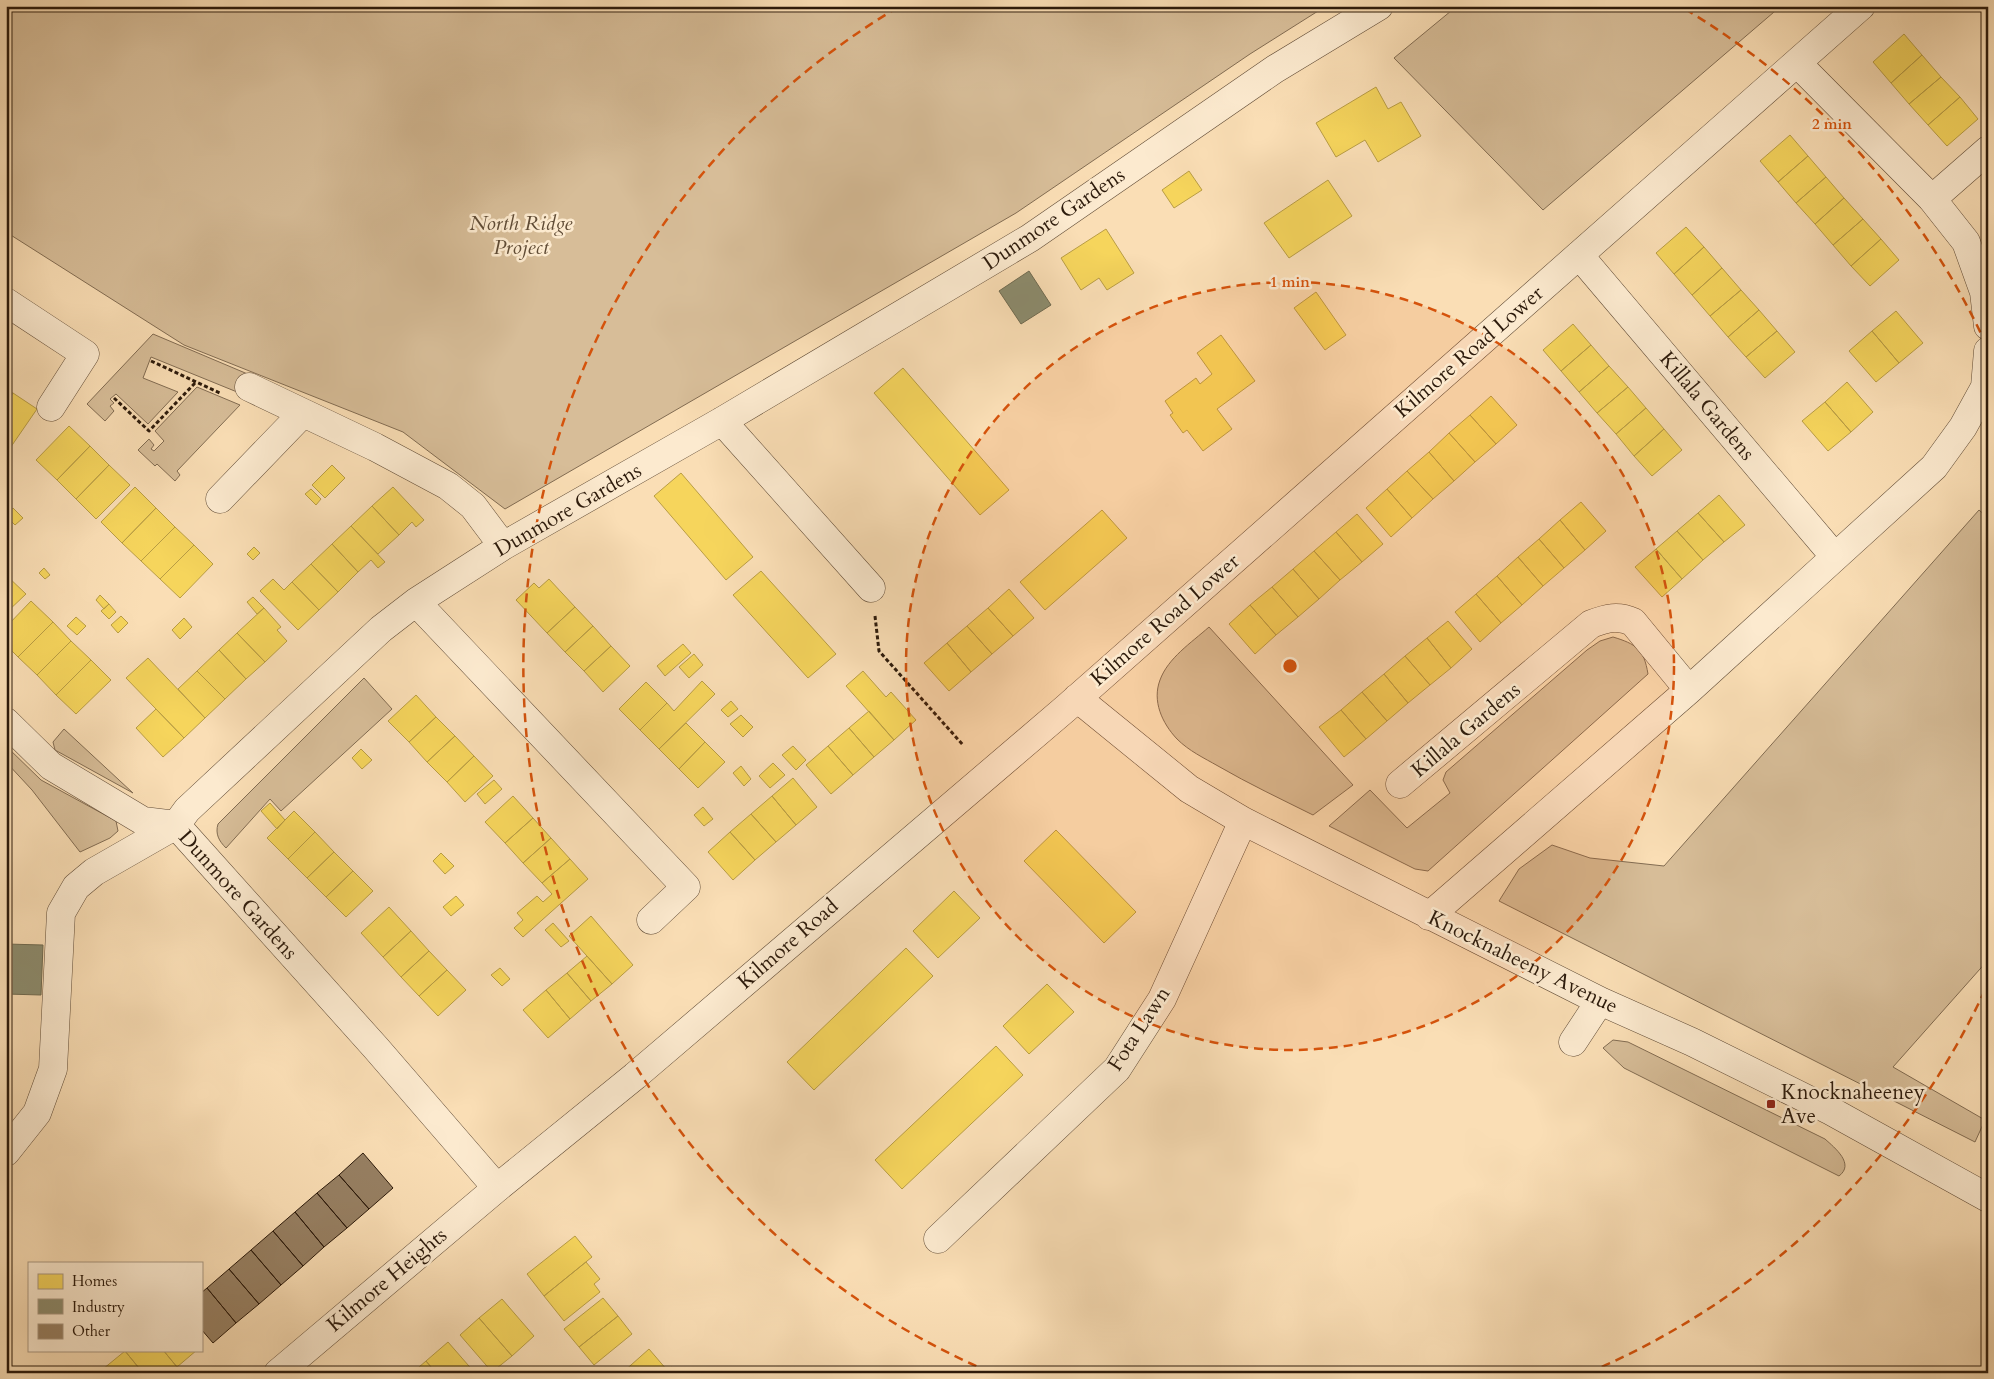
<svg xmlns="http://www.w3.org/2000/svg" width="1994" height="1379" font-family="Cardo,serif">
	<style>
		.green { fill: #d7bd98; stroke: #826c52 }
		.homes { fill: #f6d55c; stroke: #b99d44 }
		.industry { fill: #8c8c6e; stroke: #6f6a50 }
		.building { fill: #978063; stroke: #2c1a0b }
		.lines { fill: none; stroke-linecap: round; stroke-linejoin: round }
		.minor-casing { stroke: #604b36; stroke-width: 29 }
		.path { stroke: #2c1a0b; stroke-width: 3; stroke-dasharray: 4 2.5; stroke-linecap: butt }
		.minor { stroke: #fceacf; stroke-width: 28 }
		.ring { fill: none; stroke: #d5530c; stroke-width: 2.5; stroke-dasharray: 9 6 }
		.poi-dot { fill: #8f2418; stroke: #fceacf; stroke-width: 2 }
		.labels { text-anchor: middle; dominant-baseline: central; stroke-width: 5; stroke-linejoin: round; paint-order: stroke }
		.street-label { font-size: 21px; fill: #2c1a0b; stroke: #fceacf }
		.park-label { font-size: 21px; font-style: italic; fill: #5f4b35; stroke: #fceacf }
		.poi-label { font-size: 21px; fill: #2c1a0b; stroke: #fceacf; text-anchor: start }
		.centre { fill: #d5530c; stroke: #fceacf; stroke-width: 2.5 }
		.ring-label { font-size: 15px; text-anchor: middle; font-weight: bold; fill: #d5530c; stroke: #fceacf; stroke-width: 5; stroke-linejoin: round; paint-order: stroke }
	</style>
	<rect width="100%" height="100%" fill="#fadeb5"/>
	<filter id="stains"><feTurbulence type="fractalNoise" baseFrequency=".004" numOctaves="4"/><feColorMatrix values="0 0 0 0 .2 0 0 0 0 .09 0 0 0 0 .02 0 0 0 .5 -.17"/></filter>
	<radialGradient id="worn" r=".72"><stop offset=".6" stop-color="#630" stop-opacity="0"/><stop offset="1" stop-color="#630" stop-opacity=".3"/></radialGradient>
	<path class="green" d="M 6,6 L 1326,6 L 1250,54 L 1016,213 L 505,509 L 403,432 L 184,345 L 6,232 Z
		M 1457,6 L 1781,6 L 1543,210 L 1394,58 Z
		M 153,334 L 250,375 L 242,394 L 151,357 L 143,378 L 178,392 L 148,424 L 116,394 L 110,399 L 114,403 L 110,406 L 114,411 L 105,421 L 87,404 Z
		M 197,387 L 240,405 L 177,471 L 180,475 L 175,481 L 157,464 L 155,466 L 138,450 L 149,439 L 154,445 L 151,449 L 154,451 L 164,441 L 155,431 Z
		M 1979,510 L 1988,518 L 1988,960 L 1893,1067 L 1985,1120 L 1975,1142 L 1499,901 L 1519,869 L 1552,845 L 1590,858 L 1664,866 Z
		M 1209,627 L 1353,785 L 1313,815 C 1281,799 1249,784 1218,766 C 1204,758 1189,751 1177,739 C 1162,723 1152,701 1160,680 C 1168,658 1191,643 1209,627 Z
		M 1613,637 C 1636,644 1644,649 1648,674 L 1428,871 L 1415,869 L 1329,826 L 1370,790 L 1407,828 L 1450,793 L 1443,780 L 1446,772 L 1587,650 L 1600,641 Z
		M 364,678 L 392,709 L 281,811 L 270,799 L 226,848 C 219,841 215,834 218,824 Z
		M 64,729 L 133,793 L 55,750 L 53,742 Z
		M 6,746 L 41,780 L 116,821 L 118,831 L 110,838 L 80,852 L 32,790 L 6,762 Z
		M 1613,1040 L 1628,1042 L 1825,1139 C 1835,1148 1855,1164 1839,1176 L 1624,1068 L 1603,1048 Z"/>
	<path class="homes" d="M 1904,34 L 1922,55 L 1891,83 L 1873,62 Z
		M 1922,55 L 1941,77 L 1909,104 L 1891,83 Z
		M 1941,77 L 1960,97 L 1928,125 L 1909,104 Z
		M 1376,87 L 1388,109 L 1401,102 L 1421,136 L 1378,162 L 1365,140 L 1336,157 L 1316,123 Z
		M 1960,97 L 1978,119 L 1947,146 L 1928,125 Z
		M 1790,135 L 1808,156 L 1778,182 L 1760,161 Z
		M 1808,156 L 1826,177 L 1796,203 L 1778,182 Z
		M 1189,171 L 1202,190 L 1174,208 L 1162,190 Z
		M 1826,177 L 1844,198 L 1815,224 L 1796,203 Z
		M 1328,180 L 1352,216 L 1289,258 L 1264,223 Z
		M 1844,198 L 1863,219 L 1833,245 L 1815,224 Z
		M 1863,219 L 1881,239 L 1851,266 L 1833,245 Z
		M 1686,227 L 1704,247 L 1674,274 L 1656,253 Z
		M 1106,229 L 1134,273 L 1107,290 L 1099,278 L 1081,290 L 1061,258 Z
		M 1881,239 L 1899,260 L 1870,286 L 1851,266 Z
		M 1704,247 L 1722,268 L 1692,295 L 1674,274 Z
		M 1722,268 L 1741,290 L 1710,316 L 1692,295 Z
		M 1741,290 L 1759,310 L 1728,337 L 1710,316 Z
		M 1316,292 L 1346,335 L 1325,350 L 1294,308 Z
		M 1759,310 L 1777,331 L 1746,357 L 1728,337 Z
		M 1896,311 L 1923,343 L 1899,363 L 1872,331 Z
		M 1573,324 L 1591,345 L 1561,371 L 1543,350 Z
		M 1777,331 L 1795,352 L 1765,378 L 1746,357 Z
		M 1872,331 L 1899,363 L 1876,382 L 1849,351 Z
		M 1221,335 L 1255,381 L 1217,409 L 1232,429 L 1203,451 L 1187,430 L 1183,433 L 1170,415 L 1173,413 L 1165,401 L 1196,378 L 1200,384 L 1212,374 L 1197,353 Z
		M 1591,345 L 1609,366 L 1579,392 L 1561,371 Z
		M 1609,366 L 1628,387 L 1597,413 L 1579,392 Z
		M 903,368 L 1009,490 L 980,515 L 874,393 Z
		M 1847,382 L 1873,412 L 1851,432 L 1825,402 Z
		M 1628,387 L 1646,408 L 1616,434 L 1597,413 Z
		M 6,388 L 13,393 L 6,403 Z
		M 13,393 L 37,409 L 6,454 L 6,403 Z
		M 1491,396 L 1517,425 L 1496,444 L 1470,415 Z
		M 1825,402 L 1851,432 L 1828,451 L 1802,421 Z
		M 1646,408 L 1664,429 L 1634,456 L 1616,434 Z
		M 1470,415 L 1496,444 L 1475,462 L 1449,433 Z
		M 69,426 L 90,446 L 57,480 L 36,460 Z
		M 1664,429 L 1682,450 L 1652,476 L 1634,456 Z
		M 1449,433 L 1475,462 L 1454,481 L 1429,452 Z
		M 90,446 L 109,465 L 76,499 L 57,480 Z
		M 1429,452 L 1454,481 L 1433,499 L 1407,471 Z
		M 109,465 L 130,485 L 96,519 L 76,499 Z
		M 332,465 L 345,478 L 325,498 L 312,485 Z
		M 1407,471 L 1433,499 L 1412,518 L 1387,489 Z
		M 681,473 L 753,557 L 726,580 L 654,496 Z
		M 135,487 L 156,508 L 122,543 L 101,522 Z
		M 393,487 L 424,520 L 416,527 L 412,522 L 399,535 L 372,506 Z
		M 311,489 L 321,499 L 316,505 L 305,494 Z
		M 1387,489 L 1412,518 L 1391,537 L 1366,508 Z
		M 1719,495 L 1745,525 L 1724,542 L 1698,513 Z
		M 1581,502 L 1606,531 L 1585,550 L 1560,520 Z
		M 372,506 L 399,535 L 378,554 L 351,526 Z
		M 13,508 L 23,518 L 15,525 L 6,516 Z
		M 156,508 L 175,527 L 141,561 L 122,543 Z
		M 1102,510 L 1127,538 L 1045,610 L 1020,582 Z
		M 1698,513 L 1724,542 L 1703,560 L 1677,531 Z
		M 1357,514 L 1383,544 L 1362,562 L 1336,532 Z
		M 1560,520 L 1585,550 L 1564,568 L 1539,539 Z
		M 351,526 L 385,562 L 378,568 L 371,560 L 358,572 L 332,544 Z
		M 175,527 L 194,545 L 160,579 L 141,561 Z
		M 1677,531 L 1703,560 L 1682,579 L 1656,549 Z
		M 1336,532 L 1362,562 L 1340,580 L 1314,551 Z
		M 1539,539 L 1564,568 L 1543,586 L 1518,557 Z
		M 332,544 L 358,572 L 338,592 L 311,564 Z
		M 194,545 L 213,564 L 180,598 L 160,579 Z
		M 254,547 L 260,553 L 253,560 L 247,554 Z
		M 1656,549 L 1682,579 L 1662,597 L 1635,567 Z
		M 1314,551 L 1340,580 L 1319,599 L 1293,569 Z
		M 1518,557 L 1543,586 L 1522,605 L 1497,576 Z
		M 311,564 L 338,592 L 319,610 L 292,582 Z
		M 44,568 L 50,575 L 45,579 L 39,573 Z
		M 1293,569 L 1319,599 L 1298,617 L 1272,587 Z
		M 761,571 L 836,654 L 808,678 L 733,595 Z
		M 6,575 L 26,594 L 6,613 Z
		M 1497,576 L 1522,605 L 1501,623 L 1476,594 Z
		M 273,579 L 284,590 L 292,582 L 319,610 L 298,630 L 260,591 Z
		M 549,579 L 575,607 L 547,633 L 516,600 L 534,583 L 539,588 Z
		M 1272,587 L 1298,617 L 1276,635 L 1250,605 Z
		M 1009,589 L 1034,618 L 1013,636 L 988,608 Z
		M 1476,594 L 1501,623 L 1480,642 L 1455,612 Z
		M 100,595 L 109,604 L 104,609 L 96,600 Z
		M 253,597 L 264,608 L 257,614 L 247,602 Z
		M 31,601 L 53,622 L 18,657 L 6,645 L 6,627 Z
		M 109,604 L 116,612 L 109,619 L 101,611 Z
		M 1250,605 L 1276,635 L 1255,654 L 1229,624 Z
		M 575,607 L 593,626 L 565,652 L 547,633 Z
		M 264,608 L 281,627 L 277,630 L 287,641 L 265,662 L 237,633 Z
		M 988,608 L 1013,636 L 992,654 L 967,626 Z
		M 121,616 L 128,623 L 118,633 L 111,625 Z
		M 76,617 L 86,626 L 77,635 L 67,626 Z
		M 184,618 L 192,627 L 180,639 L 172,630 Z
		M 1448,621 L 1472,649 L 1451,668 L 1427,638 Z
		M 53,622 L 71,641 L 37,675 L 18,657 Z
		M 593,626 L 611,646 L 584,671 L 565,652 Z
		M 967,626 L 992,654 L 971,672 L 947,643 Z
		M 237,633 L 265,662 L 246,679 L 219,650 Z
		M 1427,638 L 1451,668 L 1430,685 L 1405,656 Z
		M 71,641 L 91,660 L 56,695 L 37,675 Z
		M 947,643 L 971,672 L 949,691 L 924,663 Z
		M 683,644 L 691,653 L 665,676 L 657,666 Z
		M 611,646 L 630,666 L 603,692 L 584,671 Z
		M 219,650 L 246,679 L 225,699 L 197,671 Z
		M 694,654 L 703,665 L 689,678 L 679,667 Z
		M 1405,656 L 1430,685 L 1408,703 L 1384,674 Z
		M 148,658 L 205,718 L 184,738 L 126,678 Z
		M 91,660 L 111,680 L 76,714 L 56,695 Z
		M 197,671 L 225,699 L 205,718 L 178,689 Z
		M 863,671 L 886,697 L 891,692 L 916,720 L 894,740 L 846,686 Z
		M 1384,674 L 1408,703 L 1387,721 L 1362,692 Z
		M 702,681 L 715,694 L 659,749 L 640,730 L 667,703 L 674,711 Z
		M 646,682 L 667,703 L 640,730 L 619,709 Z
		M 1362,692 L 1387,721 L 1366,739 L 1341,710 Z
		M 416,695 L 436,717 L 409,742 L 388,721 Z
		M 731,701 L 738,709 L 728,717 L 721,710 Z
		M 156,709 L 184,738 L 163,757 L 136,728 Z
		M 1341,710 L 1366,739 L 1344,757 L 1319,727 Z
		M 869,711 L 894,740 L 874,757 L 849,728 Z
		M 741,715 L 753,727 L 743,737 L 730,724 Z
		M 436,717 L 455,736 L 427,762 L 409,742 Z
		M 686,723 L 705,742 L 679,769 L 659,749 Z
		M 849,728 L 874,757 L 853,775 L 828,746 Z
		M 455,736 L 474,756 L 447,782 L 427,762 Z
		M 705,742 L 725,762 L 698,788 L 679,769 Z
		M 793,746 L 806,760 L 796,770 L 782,755 Z
		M 828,746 L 853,775 L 831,794 L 806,765 Z
		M 361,749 L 372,760 L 362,769 L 352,758 Z
		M 474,756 L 493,776 L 465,802 L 447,782 Z
		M 773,763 L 785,775 L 770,788 L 759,776 Z
		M 741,766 L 751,779 L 744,786 L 733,773 Z
		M 793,778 L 817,807 L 796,825 L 772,796 Z
		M 494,780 L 502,789 L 485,804 L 477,794 Z
		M 513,796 L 533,818 L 505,843 L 485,822 Z
		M 772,796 L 796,825 L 776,842 L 751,814 Z
		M 270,803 L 285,820 L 277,829 L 261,811 Z
		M 703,807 L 713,819 L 704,826 L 694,815 Z
		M 294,811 L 315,832 L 288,859 L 267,838 Z
		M 751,814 L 776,842 L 755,860 L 730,832 Z
		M 533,818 L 551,838 L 523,863 L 505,843 Z
		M 1056,830 L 1136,912 L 1104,943 L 1024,861 Z
		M 315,832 L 334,852 L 307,878 L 288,859 Z
		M 730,832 L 755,860 L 733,880 L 708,852 Z
		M 551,838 L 570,859 L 542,883 L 523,863 Z
		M 334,852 L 353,871 L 326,897 L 307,878 Z
		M 441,853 L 454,866 L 445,874 L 433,861 Z
		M 570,859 L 588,879 L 523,937 L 514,928 L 523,920 L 517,913 L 537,896 L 543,902 L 552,894 L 542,883 Z
		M 353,871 L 373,891 L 346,917 L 326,897 Z
		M 954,891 L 980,918 L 938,958 L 913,931 Z
		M 456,896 L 464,905 L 451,916 L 443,907 Z
		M 389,907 L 411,931 L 383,957 L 361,933 Z
		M 591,916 L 633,965 L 612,984 L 569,936 Z
		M 553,923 L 569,941 L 561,947 L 545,930 Z
		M 411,931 L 429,951 L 401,977 L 383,957 Z
		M 906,948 L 933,976 L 814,1090 L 787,1062 Z
		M 429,951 L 447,970 L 419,996 L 401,977 Z
		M 587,956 L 612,984 L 591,1001 L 567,973 Z
		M 500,968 L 510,979 L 502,986 L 491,975 Z
		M 447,970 L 466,990 L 438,1016 L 419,996 Z
		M 567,973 L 591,1001 L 570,1019 L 546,990 Z
		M 1047,984 L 1074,1012 L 1029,1054 L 1003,1026 Z
		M 546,990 L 570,1019 L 548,1038 L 523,1010 Z
		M 996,1046 L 1023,1075 L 902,1189 L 875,1160 Z
		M 575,1236 L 592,1257 L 544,1296 L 527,1274 Z
		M 586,1262 L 600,1279 L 594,1284 L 600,1292 L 564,1321 L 544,1296 Z
		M 603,1298 L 618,1316 L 579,1347 L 564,1329 Z
		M 502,1299 L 534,1336 L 512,1356 L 479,1318 Z
		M 618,1316 L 632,1334 L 594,1365 L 579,1347 Z
		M 479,1318 L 512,1356 L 492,1372 L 460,1335 Z
		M 448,1342 L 475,1373 L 436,1373 L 426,1361 Z
		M 649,1349 L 667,1370 L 665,1373 L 622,1373 Z
		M 163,1350 L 177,1367 L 170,1373 L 143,1373 L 125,1351 Z
		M 163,1350 L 197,1350 L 177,1367 Z
		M 125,1351 L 143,1373 L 106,1373 L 103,1369 Z
		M 426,1361 L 436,1373 L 412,1373 Z
		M 672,1367 L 677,1373 L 665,1373 L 667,1370 Z"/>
	<path class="industry" d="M 1029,271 L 1051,305 L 1021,324 L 999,291 Z
		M 6,944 L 43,945 L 41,995 L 6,994 Z"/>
	<path class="building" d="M 363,1153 L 393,1188 L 369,1209 L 339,1175 Z
		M 339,1175 L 369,1209 L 347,1228 L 317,1193 Z
		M 317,1193 L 347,1228 L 324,1247 L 295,1212 Z
		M 295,1212 L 324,1247 L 303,1266 L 273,1231 Z
		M 273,1231 L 303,1266 L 281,1285 L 251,1250 Z
		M 251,1250 L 281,1285 L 259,1304 L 229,1269 Z
		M 229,1269 L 259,1304 L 236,1323 L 207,1288 Z
		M 207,1288 L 236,1323 L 213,1343 L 201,1329 L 201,1293 Z"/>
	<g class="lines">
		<defs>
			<path id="minor" d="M 1797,63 L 1932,199 L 1966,242 L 1984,292 L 1988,326
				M 1932,199 L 1988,150
				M 1579,255 L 1835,557
				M 6,302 L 85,354 L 51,407
				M 249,387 L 375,447 L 448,486 L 473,506 L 503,546
				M 722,421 L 871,588
				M 220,499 L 303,413
				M 416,602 L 686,887 L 651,920
				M 1077,698 L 1189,789 L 1243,821 L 1600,1001 L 1692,1042 L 1831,1111 L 1988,1198
				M 6,722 L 51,766 L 143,821 L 176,825
				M 1400,784 L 1591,624 C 1607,618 1618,615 1633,622 L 1689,690
				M 1429,916 L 1689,690 L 1934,467 L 1963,427 L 1985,387 L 1988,351
				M 1573,1042 L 1600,1001
				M 6,1152 L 37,1113 L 53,1069 L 61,913 L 76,887 L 94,872 L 176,825
				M 497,1188 L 376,1048 L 176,825 L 187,810 L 381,629 L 416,602 L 503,546 L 722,421 L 1030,238 L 1275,69 L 1379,6
				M 938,1239 L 1117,1069 L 1162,999 L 1243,821
				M 278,1373 L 497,1188 L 635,1076 L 1065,709 L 1861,6"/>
		</defs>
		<use href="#minor" class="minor-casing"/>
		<path class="path" d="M 151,361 L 220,393
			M 114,398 L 149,431 L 196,382
			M 875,616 L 879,651 L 963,745"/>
		<use href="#minor" class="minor"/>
	</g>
	<circle cx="1290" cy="666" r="384" fill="#d5530c" fill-opacity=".12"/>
	<g class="ring">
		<circle cx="1290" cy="666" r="384"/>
		<path d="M1985 990A767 767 0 0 1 1590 1372M990 1372A767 767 0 0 1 895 9M1685 9A767 767 0 0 1 1985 342"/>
	</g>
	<rect class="poi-dot" x="1766" y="1099" width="10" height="10" rx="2.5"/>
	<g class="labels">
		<g class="street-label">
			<text transform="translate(1054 219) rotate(-34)">Dunmore Gardens</text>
			<text transform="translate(1469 352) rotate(-41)">Kilmore Road Lower</text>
			<text transform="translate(1707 406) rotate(50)">Killala Gardens</text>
			<text transform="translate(568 510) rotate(-30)">Dunmore Gardens</text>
			<text transform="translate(1165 620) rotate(-41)">Kilmore Road Lower</text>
			<text transform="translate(1466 730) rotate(-40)">Killala Gardens</text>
			<text transform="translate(238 895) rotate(48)">Dunmore Gardens</text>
			<text transform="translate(788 944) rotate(-41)">Kilmore Road</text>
			<text transform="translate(1523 962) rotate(26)">Knocknaheeny Avenue</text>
			<text transform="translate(1139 1029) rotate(-57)">Fota Lawn</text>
			<text transform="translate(387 1280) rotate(-40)">Kilmore Heights</text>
		</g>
		<g class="park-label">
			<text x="521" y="223">North Ridge<tspan x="521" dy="24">Project</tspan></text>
		</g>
		<g class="poi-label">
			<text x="1781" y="1092">Knocknaheeney<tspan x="1781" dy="24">Ave</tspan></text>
		</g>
	</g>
	<circle cx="1290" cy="666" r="8" class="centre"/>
	<g class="ring-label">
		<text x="1832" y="129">2 min</text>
		<text x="1290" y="287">1 min</text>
	</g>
	<rect width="1994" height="1379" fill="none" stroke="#fadeb5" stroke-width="25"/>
	<rect x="8" y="8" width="1979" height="1364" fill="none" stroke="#2c1a0b" stroke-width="2.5"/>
	<rect x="12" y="12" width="1969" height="1354" fill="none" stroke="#2c1a0b"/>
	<rect x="28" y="1262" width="175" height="90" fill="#fceacf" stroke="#a99781"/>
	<rect x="38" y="1274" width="25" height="15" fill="#f6d55c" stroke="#a99781"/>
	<text x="72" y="1286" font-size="15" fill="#2c1a0b">Homes</text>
	<rect x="38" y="1299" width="25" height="15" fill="#8c8c6e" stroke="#a99781"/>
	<text x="72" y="1312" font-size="15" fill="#2c1a0b">Industry</text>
	<rect x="38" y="1324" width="25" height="15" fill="#978063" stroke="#a99781"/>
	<text x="72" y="1336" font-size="15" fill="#2c1a0b">Other</text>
	<rect width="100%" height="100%" filter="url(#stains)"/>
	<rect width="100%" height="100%" fill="url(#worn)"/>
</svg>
